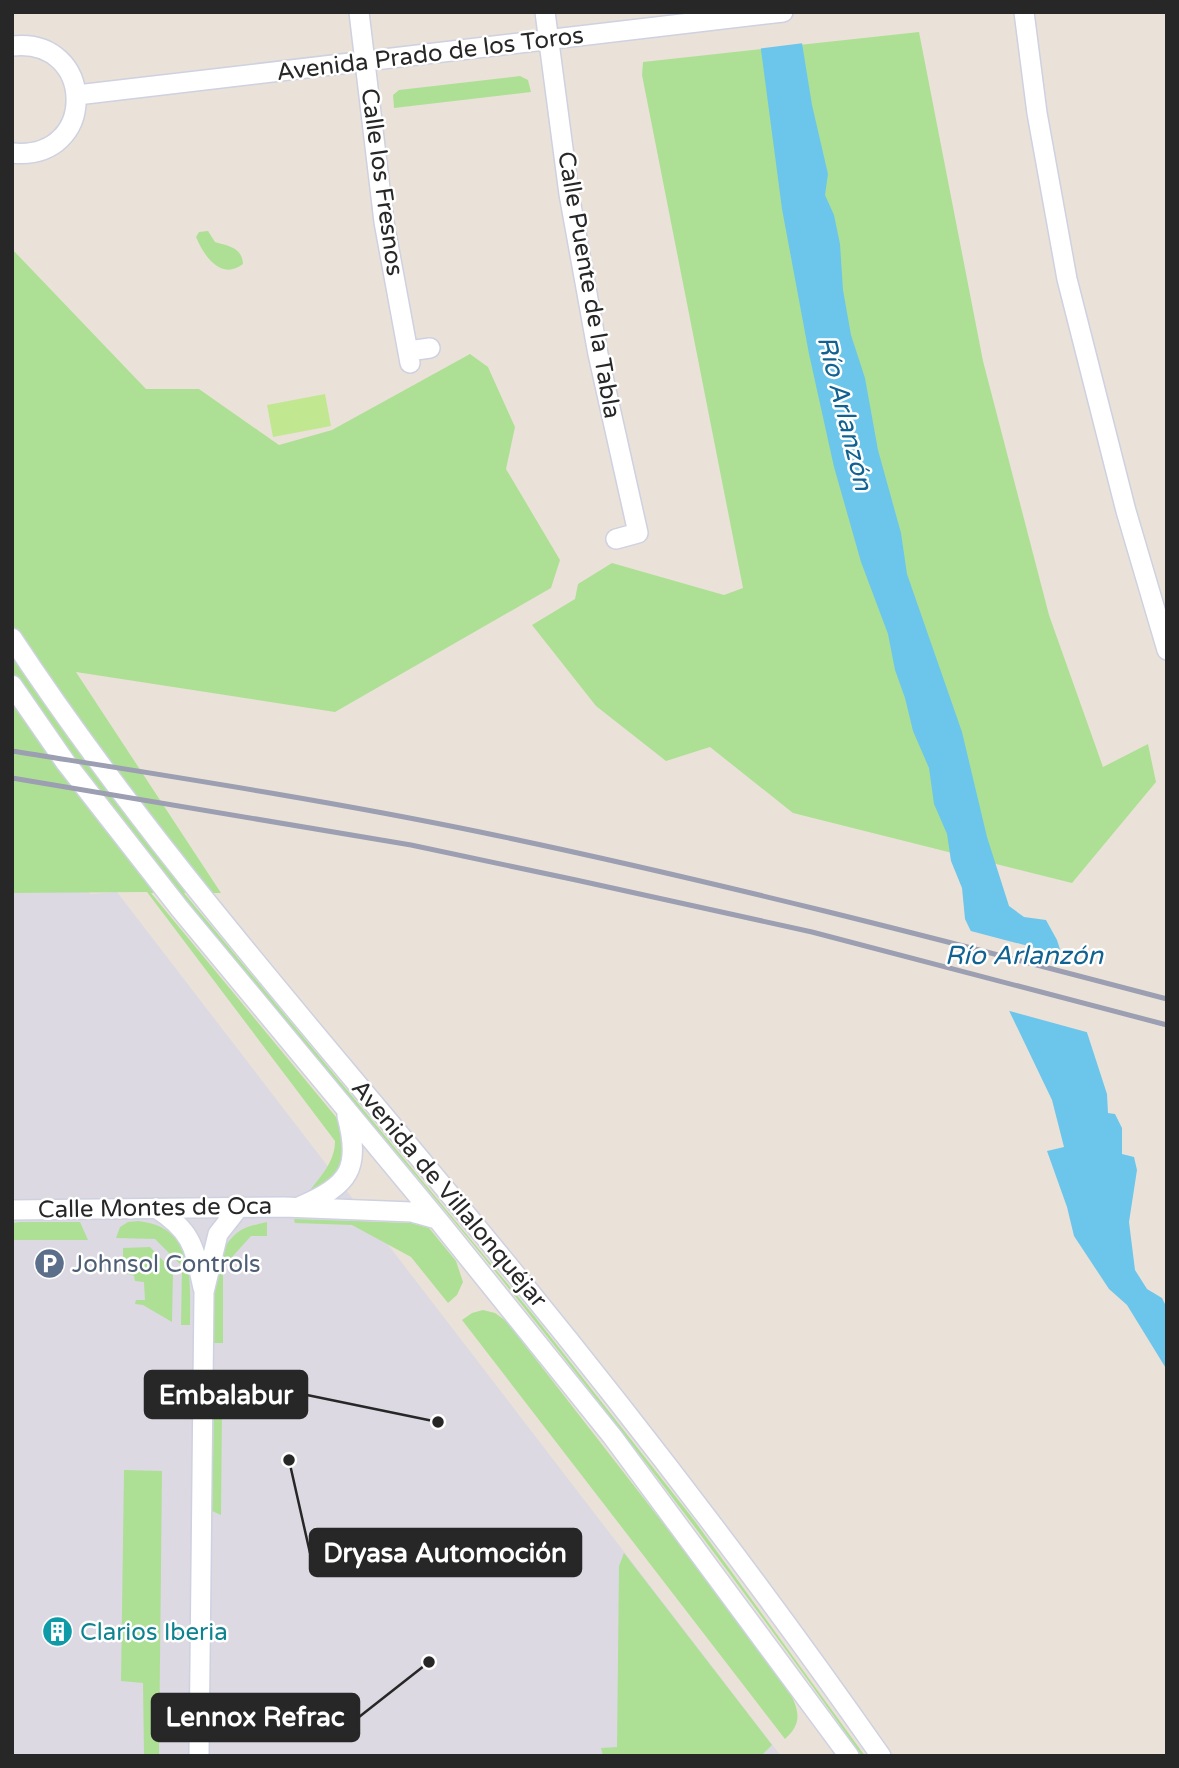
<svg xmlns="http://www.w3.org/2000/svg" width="1179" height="1768" font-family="'Varela Round',sans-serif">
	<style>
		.industrial { fill: #dcd9e2 }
		.green { fill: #ade095 }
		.pitch { fill: #c1e791 }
		.water { fill: #6cc6eb }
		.pier { fill: #eae2d8 }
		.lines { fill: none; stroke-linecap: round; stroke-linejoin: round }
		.minor-casing { stroke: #ced1e0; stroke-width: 22 }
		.minor { stroke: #fff; stroke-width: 19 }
		.rail { stroke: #9c9eb1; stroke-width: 5 }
		.labels { text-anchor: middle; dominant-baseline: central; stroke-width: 5; stroke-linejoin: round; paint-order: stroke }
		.street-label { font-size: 24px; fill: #272727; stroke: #fff }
		.service-label { font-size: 24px; fill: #4e5e75; stroke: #fff; text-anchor: start }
		.culture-label { font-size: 24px; fill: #0d838f; stroke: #fff; text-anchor: start }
		.water-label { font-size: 26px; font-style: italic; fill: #106292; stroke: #fff }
		.leader { fill: none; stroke: #272727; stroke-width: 2.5 }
		.callout-dot { fill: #272727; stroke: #fff; stroke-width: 2.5 }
		.callout { fill: #272727; stroke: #272727; stroke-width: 2.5 }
		.callout-label { font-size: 26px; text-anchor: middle; font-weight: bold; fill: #fff }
	</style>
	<rect width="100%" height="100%" fill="#eae2d8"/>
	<path class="industrial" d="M 89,891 L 90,894 L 117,892 L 781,1756 L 12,1756 L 12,893 Z"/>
	<path class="green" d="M 919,32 L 983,361 L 1049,615 L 1103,767 L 1148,744 L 1156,782 L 1072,883 L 793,813 L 710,747 L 666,761 L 596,706 L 532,625 L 575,599 L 578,584 L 612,563 L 724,595 L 743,588 L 642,75 L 643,62 Z
		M 520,76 L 528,80 L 531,92 L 394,108 L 393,95 L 399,90 Z
		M 208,231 L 215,242 C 228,246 242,247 243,264 C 221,281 204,256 196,237 L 199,232 Z
		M 12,249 L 146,389 L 199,389 L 279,445 L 332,430 L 470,354 L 488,367 L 515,427 L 506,469 L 560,560 L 551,588 L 335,712 L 76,672 L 221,893 L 184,893 L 535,1317 L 694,1520 L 865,1756 L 862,1756 C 746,1592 624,1431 498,1275 C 394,1146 283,1023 180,893 L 151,893 L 336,1117 L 346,1133 L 343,1163 L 332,1181 L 308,1193 C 320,1177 335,1162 335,1141 L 147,892 L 12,893 Z
		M 294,1219 L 411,1223 L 429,1228 L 456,1261 L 463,1282 L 457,1295 L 448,1303 L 411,1257 L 352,1225 L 295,1223 Z
		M 138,1221 C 196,1227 190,1280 190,1325 L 181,1325 L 182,1266 L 155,1239 L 116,1238 L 120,1227 L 128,1222 Z
		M 21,1222 L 80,1222 L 88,1240 L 12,1240 L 12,1223 Z
		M 267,1222 L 267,1236 L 251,1236 L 223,1267 L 223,1343 L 214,1343 C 214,1310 208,1250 241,1230 C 249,1226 258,1224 267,1222 Z
		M 150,1247 L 173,1271 L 172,1322 L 143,1305 L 135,1304 L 136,1300 L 145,1300 L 144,1282 L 135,1281 L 134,1276 L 123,1272 L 123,1248 Z
		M 483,1310 L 495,1313 L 506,1321 L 715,1590 L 791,1695 C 800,1713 801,1725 785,1739 L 462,1320 L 472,1313 Z
		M 222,1404 L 221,1515 L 212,1511 L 214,1405 Z
		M 124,1470 L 162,1471 L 159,1756 L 144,1756 L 143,1683 L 121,1681 Z
		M 624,1553 L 772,1745 L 761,1756 L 603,1756 L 601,1748 L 617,1747 L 619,1566 Z"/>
	<path class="pitch" d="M 325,394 L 331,426 L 273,437 L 267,405 Z"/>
	<path class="water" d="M 756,12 L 797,12 L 812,105 L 828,174 L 825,195 L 834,215 L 840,244 L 843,290 L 851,335 L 865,378 L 878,450 L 901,533 L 907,574 L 962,732 L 987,837 L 1009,906 L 1024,917 L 1046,920 L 1057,940 L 1107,1094 L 1108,1113 L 1115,1114 L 1122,1128 L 1122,1154 L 1134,1157 L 1137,1170 L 1129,1222 L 1135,1270 L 1147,1289 L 1162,1298 L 1167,1308 L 1167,1370 L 1127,1305 L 1109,1289 L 1074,1236 L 1067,1207 L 1047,1151 L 1064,1147 L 1052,1100 L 965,919 L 962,888 L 951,861 L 947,834 L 934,804 L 929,768 L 913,731 L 905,698 L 895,670 L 888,634 L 861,562 L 834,467 L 809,354 L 782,209 Z"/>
	<path class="pier" d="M 753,12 L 800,12 L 804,43 L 757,49 Z
		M 967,930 L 1066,956 L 1090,1033 L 1006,1010 Z"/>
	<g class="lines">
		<defs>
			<path id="minor" d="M 359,12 L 384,222 L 410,363
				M 545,12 L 569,194 L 598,354 L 638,533 L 616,539
				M 1024,12 L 1037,113 L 1067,279 L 1126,511 L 1167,650
				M 12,46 C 96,36 99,162 12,153
				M 77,95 L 783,12
				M 409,351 L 430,348
				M 12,638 C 145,840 307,1022 461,1208 C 608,1385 749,1567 881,1756
				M 12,685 L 66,763 L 180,909 L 438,1220 L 612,1436 L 849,1756
				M 301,1206 C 349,1185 361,1169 347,1116
				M 156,1208 C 193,1232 194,1247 203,1288
				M 12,1210 L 284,1207 L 412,1212 L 437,1219
				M 199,1756 L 204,1292 L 218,1234 L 240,1206"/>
		</defs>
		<use href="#minor" class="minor-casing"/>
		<use href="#minor" class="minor"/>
		<path class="rail" d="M 12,751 C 168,776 325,800 480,832 C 711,880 939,939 1167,999
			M 12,778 L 411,845 L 576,880 L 812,932 L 1167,1025"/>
	</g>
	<defs>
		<symbol id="parking-disc" viewBox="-11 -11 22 22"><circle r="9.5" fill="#5c6f8a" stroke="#fff"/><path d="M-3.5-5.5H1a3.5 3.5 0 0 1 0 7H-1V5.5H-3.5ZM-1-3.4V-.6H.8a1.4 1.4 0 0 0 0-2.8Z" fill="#fff"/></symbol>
		<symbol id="building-disc" viewBox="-11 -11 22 22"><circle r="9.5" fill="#0f9aa8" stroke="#fff"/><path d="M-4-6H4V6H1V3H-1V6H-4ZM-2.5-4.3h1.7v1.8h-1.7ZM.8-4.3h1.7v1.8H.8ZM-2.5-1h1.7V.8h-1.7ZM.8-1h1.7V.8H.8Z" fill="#fff"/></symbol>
	</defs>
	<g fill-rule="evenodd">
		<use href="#parking-disc" x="32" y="1246" width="35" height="35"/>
		<use href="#building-disc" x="40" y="1614" width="35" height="35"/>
	</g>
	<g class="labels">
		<g class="street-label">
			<text transform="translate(430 54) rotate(-7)">Avenida Prado de los Toros</text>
			<text transform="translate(382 182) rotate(82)">Calle los Fresnos</text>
			<text transform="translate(589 285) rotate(80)">Calle Puente de la Tabla</text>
			<text transform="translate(449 1194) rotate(50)">Avenida de Villalonquéjar</text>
			<text transform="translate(155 1208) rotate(-1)">Calle Montes de Oca</text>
		</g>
		<g class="service-label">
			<text x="72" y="1264">Johnsol Controls</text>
		</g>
		<g class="culture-label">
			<text x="80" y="1632">Clarios Iberia</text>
		</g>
		<g class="water-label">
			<text transform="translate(845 413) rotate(76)">Río Arlanzón</text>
			<text x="1024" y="955">Río Arlanzón</text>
		</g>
	</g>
	<path class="leader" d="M438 1422L307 1395M289 1460L310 1553M429 1662L359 1717"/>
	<g class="callout-dot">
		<circle cx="438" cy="1422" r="7"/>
		<circle cx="289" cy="1460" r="7"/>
		<circle cx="429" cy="1662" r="7"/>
	</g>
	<g class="callout">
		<rect x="145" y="1371" width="162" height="47" rx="7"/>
		<rect x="310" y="1529" width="271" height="47" rx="7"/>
		<rect x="152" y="1694" width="207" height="47" rx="7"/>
	</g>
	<g class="callout-label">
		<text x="226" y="1404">Embalabur</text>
		<text x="445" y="1562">Dryasa Automoción</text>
		<text x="255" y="1726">Lennox Refrac</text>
	</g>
	<rect width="1179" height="1768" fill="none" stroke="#272727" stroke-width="28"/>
</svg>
